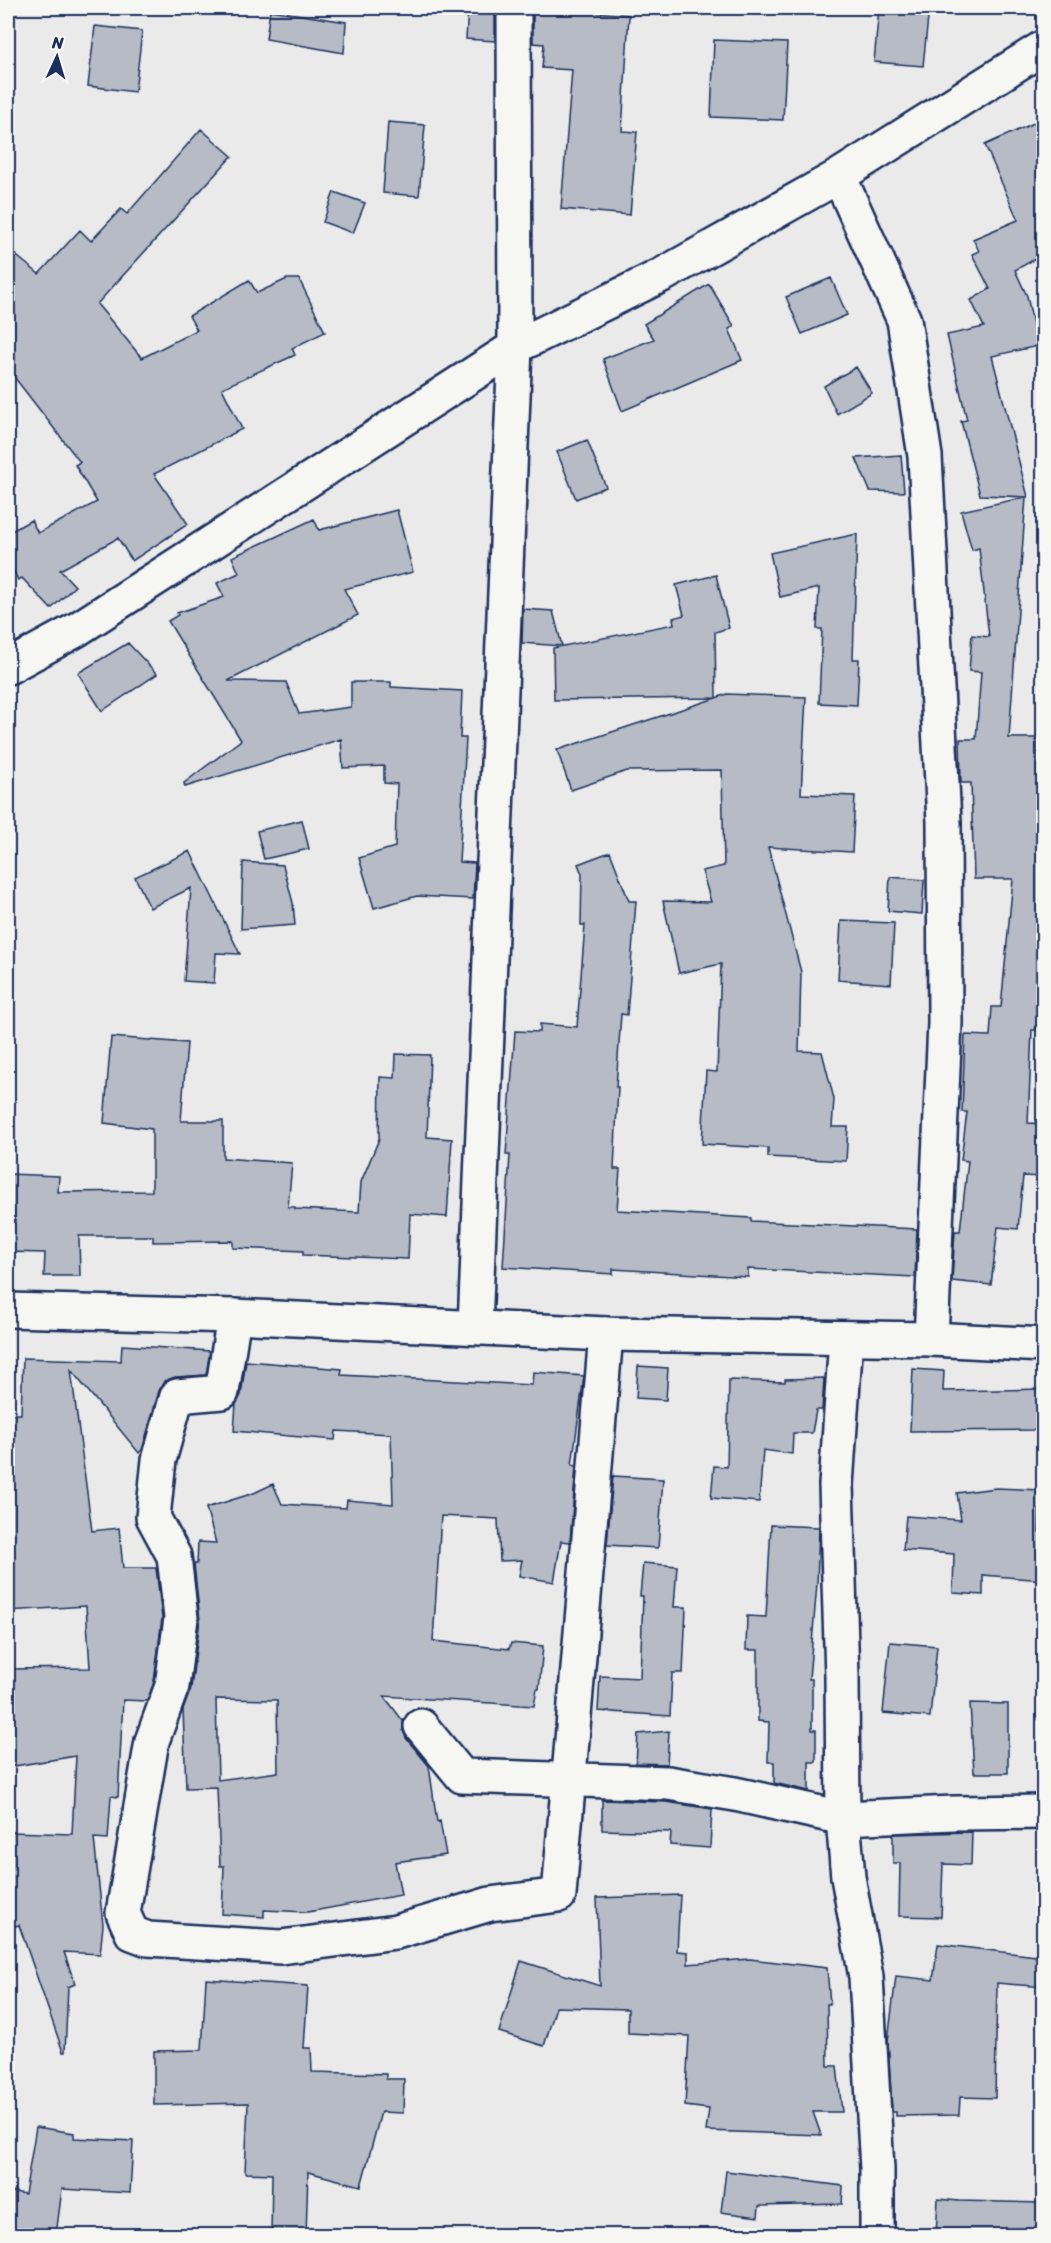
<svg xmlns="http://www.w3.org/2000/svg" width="1051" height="2243" font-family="Sriracha,sans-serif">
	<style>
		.building { fill: #b6bbc6; stroke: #1b2f5e; stroke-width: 1.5; fill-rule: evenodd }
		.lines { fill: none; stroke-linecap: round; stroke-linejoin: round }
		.street-casing { stroke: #1b2f5e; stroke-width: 38 }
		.secondary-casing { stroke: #1b2f5e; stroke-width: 38 }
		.street { stroke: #f6f6f2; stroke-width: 33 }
		.secondary { stroke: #f6f6f2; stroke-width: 33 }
	</style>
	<rect width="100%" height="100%" fill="#e9eae9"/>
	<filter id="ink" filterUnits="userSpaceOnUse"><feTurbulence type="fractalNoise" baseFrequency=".0167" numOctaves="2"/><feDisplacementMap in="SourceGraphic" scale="12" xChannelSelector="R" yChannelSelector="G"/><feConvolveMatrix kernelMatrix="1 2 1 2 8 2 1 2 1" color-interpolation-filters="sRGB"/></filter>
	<g filter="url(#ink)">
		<path class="building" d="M 468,8 L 495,8 L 495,41 L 466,39 Z
			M 547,8 L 629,15 L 622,131 L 637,132 L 630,215 L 561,209 L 572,70 L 542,68 L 544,44 L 533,43 L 533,9 L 547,10 Z
			M 879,8 L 929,8 L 923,66 L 874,62 Z
			M 270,10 L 346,22 L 344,53 L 266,39 Z
			M 95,26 L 142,31 L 135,92 L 88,86 Z
			M 714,40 L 787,43 L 783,120 L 711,117 Z
			M 388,122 L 425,125 L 419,196 L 383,193 Z
			M 1036,122 L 1044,139 L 1044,279 L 1035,259 L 1015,270 L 1027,296 L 1038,346 L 992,356 L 1028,497 L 980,495 L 961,421 L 967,420 L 947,335 L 984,327 L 971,300 L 990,289 L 972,254 L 979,251 L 973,239 L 1018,220 L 985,145 Z
			M 201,129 L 232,156 L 97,304 L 142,358 L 197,330 L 189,316 L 249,280 L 257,293 L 287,279 L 299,279 L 325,332 L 292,348 L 295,355 L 222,388 L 242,429 L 154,474 L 188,524 L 132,561 L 118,538 L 60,570 L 75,586 L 51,609 L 22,578 L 18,580 L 8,560 L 8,533 L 31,520 L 38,533 L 97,502 L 75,465 L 80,462 L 8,369 L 8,249 L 39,274 L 80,230 L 91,241 L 121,209 L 127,214 Z
			M 334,192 L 365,203 L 353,233 L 323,222 Z
			M 831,278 L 847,315 L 802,334 L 786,297 Z
			M 709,284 L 734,326 L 729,329 L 742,360 L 622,411 L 603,359 L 654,339 L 644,324 Z
			M 856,367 L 872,393 L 837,414 L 824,386 Z
			M 587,440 L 606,487 L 576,499 L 557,452 Z
			M 901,455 L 904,492 L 870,491 L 856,458 Z
			M 1026,497 L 1009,738 L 1037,738 L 1039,806 L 1044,806 L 1044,986 L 1041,986 L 1036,1030 L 1032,1030 L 1028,1123 L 1044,1124 L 1044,1177 L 1023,1176 L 1018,1229 L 998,1227 L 991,1285 L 952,1281 L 955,1231 L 960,1231 L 968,1161 L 961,1160 L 967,1112 L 962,1112 L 965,1035 L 990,1036 L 992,1007 L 1001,1007 L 1013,879 L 974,879 L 971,783 L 961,783 L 960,739 L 976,739 L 981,672 L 969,671 L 972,635 L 989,637 L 979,548 L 972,550 L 961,511 Z
			M 397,510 L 413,572 L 344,589 L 358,615 L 228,681 L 286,682 L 299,714 L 351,707 L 351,682 L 391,682 L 391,687 L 462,691 L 460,738 L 466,738 L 459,862 L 475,863 L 473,899 L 417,896 L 374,908 L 359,858 L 395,847 L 397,784 L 384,783 L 384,766 L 343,768 L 341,739 L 185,787 L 184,783 L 241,740 L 168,621 L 178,615 L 177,613 L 224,597 L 217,583 L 239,573 L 232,557 L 314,519 L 319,530 Z
			M 857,534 L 853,659 L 859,659 L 857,705 L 819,703 L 822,629 L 817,629 L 819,588 L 780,597 L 770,553 Z
			M 716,575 L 729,628 L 715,632 L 716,698 L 727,694 L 806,697 L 801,794 L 855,796 L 852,852 L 768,847 L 801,972 L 799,1051 L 822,1052 L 834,1099 L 832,1127 L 848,1127 L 846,1161 L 768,1157 L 768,1148 L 702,1144 L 706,1071 L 717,1072 L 721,964 L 679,973 L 663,901 L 711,902 L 702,871 L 724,866 L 722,770 L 627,771 L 571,790 L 557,750 L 716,698 L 554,700 L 553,648 L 674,624 L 673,618 L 684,615 L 676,585 Z
			M 523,609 L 553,611 L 562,646 L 522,643 Z
			M 128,643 L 157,674 L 102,711 L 78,673 Z
			M 302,820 L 309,849 L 264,859 L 257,831 Z
			M 190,851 L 240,954 L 216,953 L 214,983 L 184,981 L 191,888 L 150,908 L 135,877 Z
			M 610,852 L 629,901 L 636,901 L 627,1015 L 621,1014 L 616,1087 L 618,1087 L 614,1169 L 620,1169 L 617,1210 L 751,1218 L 751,1221 L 917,1229 L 915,1277 L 748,1269 L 748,1277 L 613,1269 L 613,1274 L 503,1267 L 510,1155 L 506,1155 L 515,1031 L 540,1032 L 540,1024 L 577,1027 L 585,925 L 581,925 L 582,874 L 578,864 Z
			M 243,862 L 283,865 L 293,903 L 295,925 L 241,929 Z
			M 890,877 L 924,880 L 922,914 L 888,911 Z
			M 841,921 L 894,923 L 891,984 L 838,980 Z
			M 111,1037 L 187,1043 L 181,1121 L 223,1121 L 223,1158 L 292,1163 L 288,1207 L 295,1207 L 295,1209 L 359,1212 L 361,1182 L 379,1139 L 380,1077 L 395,1078 L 396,1054 L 430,1055 L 427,1137 L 452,1139 L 447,1217 L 410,1214 L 408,1259 L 303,1255 L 303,1251 L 233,1248 L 233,1241 L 153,1242 L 153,1236 L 79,1236 L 80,1276 L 44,1276 L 45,1253 L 8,1252 L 8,1174 L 59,1176 L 58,1192 L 152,1191 L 152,1129 L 104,1123 Z
			M 122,1345 L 210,1351 L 206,1375 L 175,1377 L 164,1381 L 159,1391 L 142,1450 L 139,1453 L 71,1370 L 92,1531 L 119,1528 L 123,1568 L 156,1568 L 162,1618 L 154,1682 L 147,1701 L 123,1700 L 118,1797 L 111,1796 L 108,1839 L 94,1838 L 103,1925 L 100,1954 L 64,1952 L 75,1984 L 68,1987 L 65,2052 L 63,2052 L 19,1925 L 8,1928 L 8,1888 L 10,1832 L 72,1834 L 76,1756 L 8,1767 L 8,1669 L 90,1668 L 86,1606 L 8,1611 L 8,1455 L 10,1455 L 12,1414 L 21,1414 L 23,1358 L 121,1361 Z
			M 246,1361 L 342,1369 L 341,1375 L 532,1385 L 533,1372 L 584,1376 L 572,1465 L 576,1466 L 570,1542 L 561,1541 L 554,1582 L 519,1576 L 522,1560 L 500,1561 L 498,1519 L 441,1516 L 433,1641 L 509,1649 L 511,1643 L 543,1646 L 539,1689 L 537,1689 L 534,1706 L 384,1696 L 403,1721 L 403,1730 L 406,1738 L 429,1766 L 437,1822 L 440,1821 L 446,1855 L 395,1862 L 401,1895 L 308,1912 L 264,1910 L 264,1917 L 222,1914 L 224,1866 L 220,1866 L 217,1787 L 186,1788 L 183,1710 L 191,1688 L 200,1620 L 194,1564 L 197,1564 L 198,1542 L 216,1543 L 206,1508 L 254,1493 L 273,1484 L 282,1504 L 346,1508 L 347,1500 L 393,1504 L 391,1434 L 336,1431 L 335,1440 L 234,1431 L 236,1404 L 241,1395 ZM 216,1699 L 277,1700 L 278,1772 L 218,1780 Z
			M 638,1366 L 668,1368 L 666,1400 L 636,1398 Z
			M 913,1369 L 944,1371 L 943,1391 L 1044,1389 L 1044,1430 L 910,1431 Z
			M 824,1378 L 822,1410 L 816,1410 L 812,1433 L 793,1433 L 792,1454 L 763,1450 L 759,1502 L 711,1498 L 714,1466 L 727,1467 L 729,1380 L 785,1382 L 785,1379 Z
			M 613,1476 L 663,1479 L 658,1548 L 607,1545 Z
			M 996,1488 L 1040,1490 L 1039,1532 L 1044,1533 L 1044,1580 L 983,1575 L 983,1595 L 953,1593 L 954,1554 L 903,1550 L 906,1516 L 961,1520 L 957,1493 Z
			M 771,1525 L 819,1527 L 817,1584 L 809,1679 L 812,1679 L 812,1730 L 816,1730 L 816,1762 L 809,1762 L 809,1791 L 774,1783 L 774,1762 L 768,1762 L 769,1722 L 758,1721 L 758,1650 L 746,1650 L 747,1616 L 766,1617 Z
			M 643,1563 L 677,1566 L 674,1607 L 686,1607 L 683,1673 L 672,1673 L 670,1716 L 598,1711 L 600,1676 L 640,1678 L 643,1596 L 640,1596 Z
			M 890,1642 L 937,1646 L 930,1717 L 883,1713 Z
			M 970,1703 L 1008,1704 L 1008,1773 L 974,1773 Z
			M 669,1731 L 667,1764 L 636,1763 L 638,1734 Z
			M 602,1800 L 666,1802 L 712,1809 L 710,1848 L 670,1845 L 671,1832 L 602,1830 Z
			M 972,1832 L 971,1865 L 943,1864 L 941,1917 L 899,1916 L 900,1863 L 893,1863 L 893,1834 Z
			M 680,1895 L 677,1951 L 688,1952 L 688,1964 L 750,1959 L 827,1968 L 830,2004 L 827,2004 L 828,2066 L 837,2066 L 842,2112 L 813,2112 L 821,2135 L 706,2131 L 709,2109 L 685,2106 L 689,2036 L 628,2033 L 628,2009 L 556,2007 L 544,2046 L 499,2032 L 521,1961 L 600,1986 L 597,1898 Z
			M 938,1944 L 1044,1957 L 1044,1987 L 997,1983 L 995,2098 L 960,2097 L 959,2115 L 896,2116 L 896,2112 L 892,2112 L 888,2041 L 896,1976 L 933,1980 Z
			M 206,1979 L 308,1986 L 304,2048 L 311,2048 L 312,2072 L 386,2074 L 386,2079 L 404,2079 L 403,2113 L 381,2112 L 361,2186 L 308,2172 L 306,2235 L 271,2235 L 272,2174 L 245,2173 L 248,2103 L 154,2105 L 154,2051 L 202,2050 Z
			M 36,2127 L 74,2133 L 74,2138 L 133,2141 L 130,2193 L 62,2189 L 56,2235 L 8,2235 L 8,2191 L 25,2194 Z
			M 726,2171 L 843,2186 L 842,2204 L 759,2206 L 758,2217 L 721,2212 Z
			M 938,2199 L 959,2201 L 1044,2203 L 1044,2235 L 936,2235 Z"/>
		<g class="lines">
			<defs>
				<path id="street" d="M 839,176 L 904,320 L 925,456 L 944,822 L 945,1023 L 931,1339
					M 8,667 L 76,630 L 515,347 L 664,274 L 839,176 L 1044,47
					M 234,1316 L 222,1392 L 177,1396 L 159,1460 L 153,1517 L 174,1556 L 181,1618 L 172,1686 L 152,1741 L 123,1913 L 132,1933 L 148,1939 L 281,1947 L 396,1932 L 490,1904 L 559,1895 L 606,1334
					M 475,1327 L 515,347 L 514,8
					M 846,1338 L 836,1485 L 842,1677 L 843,1818 L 848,1877 L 866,1977 L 877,2169 L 877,2236
					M 421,1726 L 462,1776 L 668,1783 L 735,1794 L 843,1818 L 954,1813 L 1044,1812"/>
				<path id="secondary" d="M 8,1310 L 234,1316 L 606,1334 L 931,1339 L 1044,1345"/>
			</defs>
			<use href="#street" class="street-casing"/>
			<use href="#secondary" class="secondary-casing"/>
			<use href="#street" class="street"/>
			<use href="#secondary" class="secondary"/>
		</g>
	</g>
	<rect width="1051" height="2243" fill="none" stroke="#f6f6f2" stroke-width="30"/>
	<rect x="15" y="15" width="1021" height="2213" fill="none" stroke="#1b2f5e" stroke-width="2" filter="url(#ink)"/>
	<g transform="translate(57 57) rotate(4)" stroke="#f6f6f2" stroke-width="4.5" paint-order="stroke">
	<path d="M0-4.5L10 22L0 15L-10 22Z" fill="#1b2f5e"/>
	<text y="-9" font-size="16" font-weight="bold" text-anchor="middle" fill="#1b2f5e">N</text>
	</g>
</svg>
